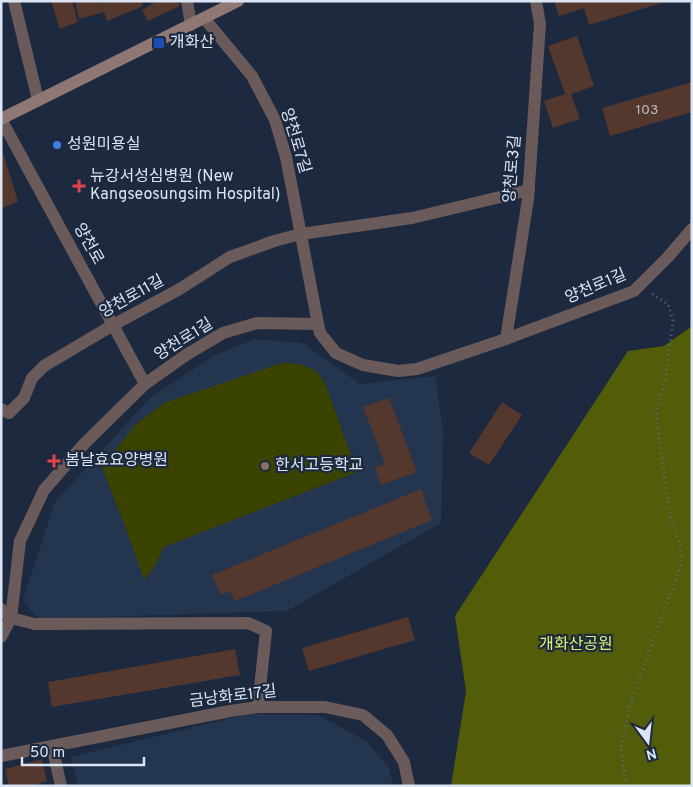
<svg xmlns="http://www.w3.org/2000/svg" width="693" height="787" font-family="Overpass,'Noto Sans KR',sans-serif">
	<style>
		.built { fill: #24354f }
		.green { fill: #3b4300 }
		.forest { fill: #535d09 }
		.building { fill: #54372d }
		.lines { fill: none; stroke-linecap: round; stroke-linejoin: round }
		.path { stroke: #5e6a7d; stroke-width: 3; stroke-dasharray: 1 4; stroke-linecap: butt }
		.street { stroke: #6a5b5a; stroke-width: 12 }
		.secondary { stroke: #8f7774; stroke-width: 12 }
		.transit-dot { fill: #1a4fb4; stroke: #1c293f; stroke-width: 2 }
		.shop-dot { fill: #3f7fe0; stroke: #1c293f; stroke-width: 2 }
		.health-dot { fill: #e0444e; stroke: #1c293f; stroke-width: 2 }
		.education-dot { fill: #8d6e63; stroke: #1c293f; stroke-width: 2 }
		.labels { text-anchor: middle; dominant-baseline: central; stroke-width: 4.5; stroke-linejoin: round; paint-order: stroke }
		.number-label { font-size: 14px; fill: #b9bac2 }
		.poi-label { font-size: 16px; fill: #dbe5f3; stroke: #1c293f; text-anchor: start }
		.street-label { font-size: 16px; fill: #dbe5f3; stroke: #1c293f }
		.park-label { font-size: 16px; fill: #ddf16f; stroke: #1c293f }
	</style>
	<rect width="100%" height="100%" fill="#1c293f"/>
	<path class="built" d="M 255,339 L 303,343 L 360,384 L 435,376 L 443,430 L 441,523 L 287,611 L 38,619 L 23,600 L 55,502 L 150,398 L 215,355 Z
		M 248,714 L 318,715 L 366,741 L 389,768 L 393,786 L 78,786 L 71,757 Z"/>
	<path class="green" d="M 282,363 C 301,363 315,366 325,383 L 357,472 L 164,547 L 156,564 L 144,580 L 125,526 L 102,468 L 135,425 L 164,403 Z"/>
	<path class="forest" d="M 692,326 L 692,786 L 451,786 L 466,691 L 455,616 L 628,351 L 664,346 Z"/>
	<path class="building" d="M 51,1 L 72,1 L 78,22 L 60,29 Z
		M 75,1 L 99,1 L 103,9 L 100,1 L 141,1 L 143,6 L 107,21 L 104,12 L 79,19 Z
		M 157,1 L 177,1 L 180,6 L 148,21 L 142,10 Z
		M 554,1 L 665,1 L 665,2 L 589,25 L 584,8 L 559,16 Z
		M 577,36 L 594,86 L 571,94 L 580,119 L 553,128 L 544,101 L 565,94 L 548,46 Z
		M 692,82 L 692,112 L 610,136 L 602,108 Z
		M 3,153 L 18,201 L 1,209 L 1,154 Z
		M 389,398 L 417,472 L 381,485 L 375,467 L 385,464 L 363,407 Z
		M 502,402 L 522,415 L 489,465 L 469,453 Z
		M 421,489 L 432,520 L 235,601 L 230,591 L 221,595 L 212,575 Z
		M 408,617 L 415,640 L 309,671 L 302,648 Z
		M 235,649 L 240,675 L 52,707 L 48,682 Z
		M 42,759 L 47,781 L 31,786 L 9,786 L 5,769 Z"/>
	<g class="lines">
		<path class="path" d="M 626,786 L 621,749 L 630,705 L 681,564 L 681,548 L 670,516 L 656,414 L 665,381 L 673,320 L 668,304 L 651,293"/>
		<path class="street" d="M 14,1 L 38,100
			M 187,1 L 191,25
			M 204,18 L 252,76 L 275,120 L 286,157 L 318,324
			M 1,119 L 145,384
			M 506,339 L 528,199 L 540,24 L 536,1
			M 1,409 L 9,413 L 24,398 L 32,378 L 44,366 L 113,325 L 178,290 L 230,257 L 274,241 L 301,234 L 412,218 L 529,190
			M 1,609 L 11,618 L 35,624 L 248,623 L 266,631 L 258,707
			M 1,637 L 11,618 L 20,541 L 44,490 L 84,444 L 145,384 L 186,355 L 223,333 L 257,323 L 318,324 L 320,333 L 336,353 L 363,365 L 398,371 L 417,369 L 506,339 L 634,291 L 668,257 L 692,229
			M 52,746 L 61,786
			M 1,756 L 230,711 L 258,707 L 325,707 L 363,715 L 387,735 L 404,762 L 409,786"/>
		<path class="secondary" d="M 1,119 L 238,1"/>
	</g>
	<rect class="transit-dot" x="153" y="37" width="12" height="12" rx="2.5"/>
	<circle class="shop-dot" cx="57" cy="145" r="5"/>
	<g class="health-dot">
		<path d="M76.5 178.5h5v5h5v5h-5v5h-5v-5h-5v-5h5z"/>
		<path d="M51.5 453.5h5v5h5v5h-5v5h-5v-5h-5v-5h5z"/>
	</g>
	<circle class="education-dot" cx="265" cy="466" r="5"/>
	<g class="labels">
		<g class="number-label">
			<text x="647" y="110">103</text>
		</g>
		<g class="poi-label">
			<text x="170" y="43">개화산</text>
			<text x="67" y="145">성원미용실</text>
			<text x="90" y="177">뉴강서성심병원 (New<tspan x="90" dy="18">Kangseosungsim Hospital)</tspan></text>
			<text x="65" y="461">봄날효요양병원</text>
			<text x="275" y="466">한서고등학교</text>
		</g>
		<g class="street-label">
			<text transform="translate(295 141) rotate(73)">양천로7길</text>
			<text transform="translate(513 169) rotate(-85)">양천로3길</text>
			<text transform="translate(88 244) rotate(61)">양천로</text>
			<text transform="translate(596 287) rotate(-23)">양천로1길</text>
			<text transform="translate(132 297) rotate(-29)">양천로11길</text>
			<text transform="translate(184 340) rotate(-32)">양천로1길</text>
			<text transform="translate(233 697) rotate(-7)">금낭화로17길</text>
		</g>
		<g class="park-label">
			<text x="576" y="645">개화산공원</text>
		</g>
	</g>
	<rect width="693" height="787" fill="none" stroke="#dbe5f3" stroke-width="5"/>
	<g transform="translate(648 742) rotate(165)" stroke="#1c293f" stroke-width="4" paint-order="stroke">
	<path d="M0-4L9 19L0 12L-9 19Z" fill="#dbe5f3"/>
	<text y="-8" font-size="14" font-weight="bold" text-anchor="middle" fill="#dbe5f3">N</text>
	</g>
	<path d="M22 757v8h122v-8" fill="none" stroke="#dbe5f3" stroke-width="2.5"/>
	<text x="30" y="757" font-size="15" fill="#dbe5f3" stroke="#1c293f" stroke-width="4" paint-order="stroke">50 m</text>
</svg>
